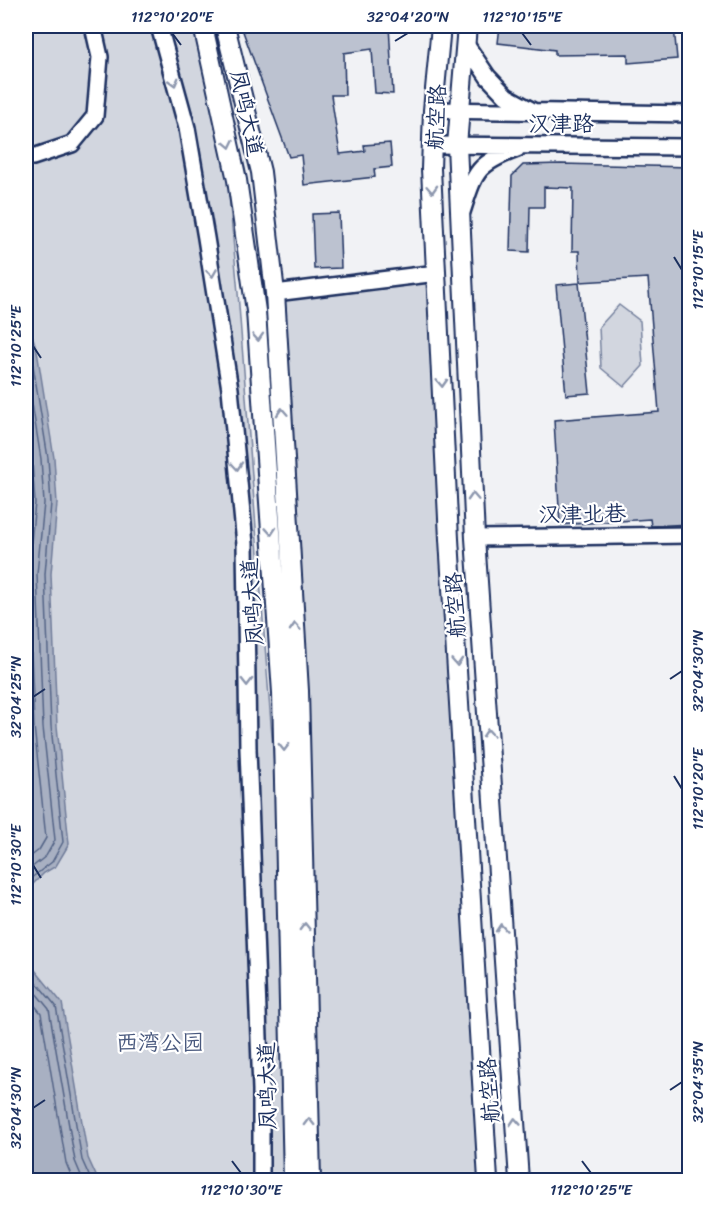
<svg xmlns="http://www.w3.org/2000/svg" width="715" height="1206" font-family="Sriracha,'LXGW WenKai TC',sans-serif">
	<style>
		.green { fill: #d2d6df; stroke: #76829e; stroke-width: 1.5 }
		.water { fill: #a8b0c2; stroke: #707c9a; stroke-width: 1.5 }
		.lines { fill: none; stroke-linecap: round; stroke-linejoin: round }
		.shore { stroke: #536386; stroke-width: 1.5 }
		.building { fill: #bcc2d0; stroke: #1b2f5e; stroke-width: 1.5 }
		.minor-casing { stroke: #1b2f5e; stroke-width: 20 }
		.major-casing { stroke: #1b2f5e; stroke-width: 22 }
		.minor { stroke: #fff; stroke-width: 15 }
		.major { stroke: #fff; stroke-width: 18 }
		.oneway { stroke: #8d97ae }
		.ticks { fill: none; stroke: #1b2f5e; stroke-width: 2 }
		.labels { text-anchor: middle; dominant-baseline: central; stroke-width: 4.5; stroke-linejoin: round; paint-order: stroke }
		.street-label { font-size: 22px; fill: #1b2f5e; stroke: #fff }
		.park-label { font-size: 22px; fill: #49597e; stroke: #fff }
		.neatline { fill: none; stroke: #1b2f5e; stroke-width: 2 }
		.ticks-label { font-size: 15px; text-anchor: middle; fill: #1b2f5e }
	</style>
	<rect width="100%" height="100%" fill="#f1f2f5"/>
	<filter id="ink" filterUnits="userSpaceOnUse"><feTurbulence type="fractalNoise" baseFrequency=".0167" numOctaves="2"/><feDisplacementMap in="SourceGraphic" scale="12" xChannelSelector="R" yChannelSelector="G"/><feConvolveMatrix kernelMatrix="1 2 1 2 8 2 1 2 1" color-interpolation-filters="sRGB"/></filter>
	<g filter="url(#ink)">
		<path class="green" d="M 26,26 L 205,26 L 227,173 L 238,293 L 306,1180 L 26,1180 Z
			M 437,273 L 489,1180 L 311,1180 L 275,293 Z
			M 619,305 L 640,321 L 643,366 L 624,387 L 601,368 L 599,327 Z"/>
		<path class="water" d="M 26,315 L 37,351 L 54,458 L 57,503 L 51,574 L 57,726 L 69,844 L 56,866 L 44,873 L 26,891 Z
			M 26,959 L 62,1003 L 88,1158 L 98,1180 L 26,1180 Z"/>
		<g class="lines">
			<path class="shore" d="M 26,335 L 31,353 L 48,458 L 51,503 L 45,574 L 51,726 L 63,842 L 52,862 L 26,882
				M 26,366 L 41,459 L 44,503 L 37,574 L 43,727 L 55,840 L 46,856 L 26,872
				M 26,422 L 32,461 L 35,503 L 28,573 L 34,726 L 46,838 L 39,850 L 26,860
				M 26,970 L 56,1006 L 82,1160 L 91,1180
				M 26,981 L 49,1009 L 75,1161 L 83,1180
				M 26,995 L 41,1013 L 66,1163 L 73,1180"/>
		</g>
		<path class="building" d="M 241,26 L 389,26 L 393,94 L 375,93 L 372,49 L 344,53 L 345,95 L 331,95 L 340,154 L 365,151 L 364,145 L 390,143 L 392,167 L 374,169 L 375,177 L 304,185 L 301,155 L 289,157 Z
			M 500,26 L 531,26 L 574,30 L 574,26 L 659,26 L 658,28 L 674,27 L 677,59 L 628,63 L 628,54 L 555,55 L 555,50 L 498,43 Z
			M 561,164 L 690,167 L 690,524 L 651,526 L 650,519 L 560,525 L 554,420 L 659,412 L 648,278 L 580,282 L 579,251 L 572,251 L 573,188 L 544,187 L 544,207 L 530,207 L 529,252 L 510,251 L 512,176 L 523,165 Z
			M 339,213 L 341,268 L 314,269 L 312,214 Z
			M 579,283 L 590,393 L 566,395 L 556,285 Z"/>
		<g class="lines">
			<defs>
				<path id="minor" d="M 159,26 L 187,128 L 206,238 L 230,389 L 245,544 L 248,749 L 261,1090 L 261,1180
					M 465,43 L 488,77 L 506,96 L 533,111
					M 433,110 L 690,114
					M 432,145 L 690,147
					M 26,155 L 33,157 L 72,144 L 95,116 L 100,57 L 93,26
					M 462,212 C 475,172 476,164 517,149
					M 275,293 L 437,273
					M 475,538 L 690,535"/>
				<path id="major" d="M 203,26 L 237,180 L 256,311 L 282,693 L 293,1180
					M 225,26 L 261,172 L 275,293 L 299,691 L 311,1180
					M 441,26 L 433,110 L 431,169 L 449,539 L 488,1180
					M 467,26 L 457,145 L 475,538 L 519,1180"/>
			</defs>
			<use href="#minor" class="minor-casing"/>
			<use href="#major" class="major-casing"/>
			<use href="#minor" class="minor"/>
			<use href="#major" class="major"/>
		</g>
		<defs><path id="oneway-chevron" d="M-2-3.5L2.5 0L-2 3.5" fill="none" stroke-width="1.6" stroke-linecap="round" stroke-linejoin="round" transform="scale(1.5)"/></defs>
		<g class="oneway">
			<use href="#oneway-chevron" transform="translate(174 82) rotate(75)"/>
			<use href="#oneway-chevron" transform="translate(229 144) rotate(78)"/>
			<use href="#oneway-chevron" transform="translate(432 189) rotate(87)"/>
			<use href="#oneway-chevron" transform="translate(212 273) rotate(81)"/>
			<use href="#oneway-chevron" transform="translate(258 337) rotate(86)"/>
			<use href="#oneway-chevron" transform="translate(442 383) rotate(87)"/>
			<use href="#oneway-chevron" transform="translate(282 412) rotate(-93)"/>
			<use href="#oneway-chevron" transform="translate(237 466) rotate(85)"/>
			<use href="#oneway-chevron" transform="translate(473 497) rotate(-93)"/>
			<use href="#oneway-chevron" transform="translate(271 531) rotate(86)"/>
			<use href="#oneway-chevron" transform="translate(295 627) rotate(-93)"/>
			<use href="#oneway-chevron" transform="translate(457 662) rotate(87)"/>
			<use href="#oneway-chevron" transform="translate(247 682) rotate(89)"/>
			<use href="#oneway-chevron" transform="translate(488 733) rotate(-94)"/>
			<use href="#oneway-chevron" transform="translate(284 747) rotate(89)"/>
			<use href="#oneway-chevron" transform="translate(305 927) rotate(-91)"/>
			<use href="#oneway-chevron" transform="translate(501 928) rotate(-94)"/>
			<use href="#oneway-chevron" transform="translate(309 1122) rotate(-91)"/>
			<use href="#oneway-chevron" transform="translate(515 1122) rotate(-94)"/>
		</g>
	</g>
	<path class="ticks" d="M 172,33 L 181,45M 522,33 L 531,45M 395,41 L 408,33M 674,257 L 682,270M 33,346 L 41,358M 670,679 L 682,671M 33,697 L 45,689M 674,776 L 682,789M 33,865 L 41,878M 670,1090 L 682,1082M 33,1108 L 45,1100M 232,1161 L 241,1173M 582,1161 L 591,1173"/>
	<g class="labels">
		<g class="street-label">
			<text transform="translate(247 113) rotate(78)">凤鸣大道</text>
			<text transform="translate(436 117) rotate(-87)">航空路</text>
			<text x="561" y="123">汉津路</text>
			<text transform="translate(582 514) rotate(-1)">汉津北巷</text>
			<text transform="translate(252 602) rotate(-94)">凤鸣大道</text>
			<text transform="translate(455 605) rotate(-94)">航空路</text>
			<text transform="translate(267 1086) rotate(-91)">凤鸣大道</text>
			<text transform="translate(489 1090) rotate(-94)">航空路</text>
		</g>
		<g class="park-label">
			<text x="160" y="1042">西湾公园</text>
		</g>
	</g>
	<rect width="715" height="1206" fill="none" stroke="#fff" stroke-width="66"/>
	<rect x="33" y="33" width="649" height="1140" class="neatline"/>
	<g class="ticks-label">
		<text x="172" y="22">112°10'20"E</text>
		<text x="408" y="22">32°04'20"N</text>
		<text x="522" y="22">112°10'15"E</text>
		<text transform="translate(698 270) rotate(-90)" y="5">112°10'15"E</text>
		<text transform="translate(16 346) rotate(-90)" y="5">112°10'25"E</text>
		<text transform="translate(698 671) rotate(-90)" y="5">32°04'30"N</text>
		<text transform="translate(16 697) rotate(-90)" y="5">32°04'25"N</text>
		<text transform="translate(698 789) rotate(-90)" y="5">112°10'20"E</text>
		<text transform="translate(16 865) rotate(-90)" y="5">112°10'30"E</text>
		<text transform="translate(698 1082) rotate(-90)" y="5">32°04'35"N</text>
		<text transform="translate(16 1108) rotate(-90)" y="5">32°04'30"N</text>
		<text x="241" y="1195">112°10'30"E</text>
		<text x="591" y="1195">112°10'25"E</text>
	</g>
</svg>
